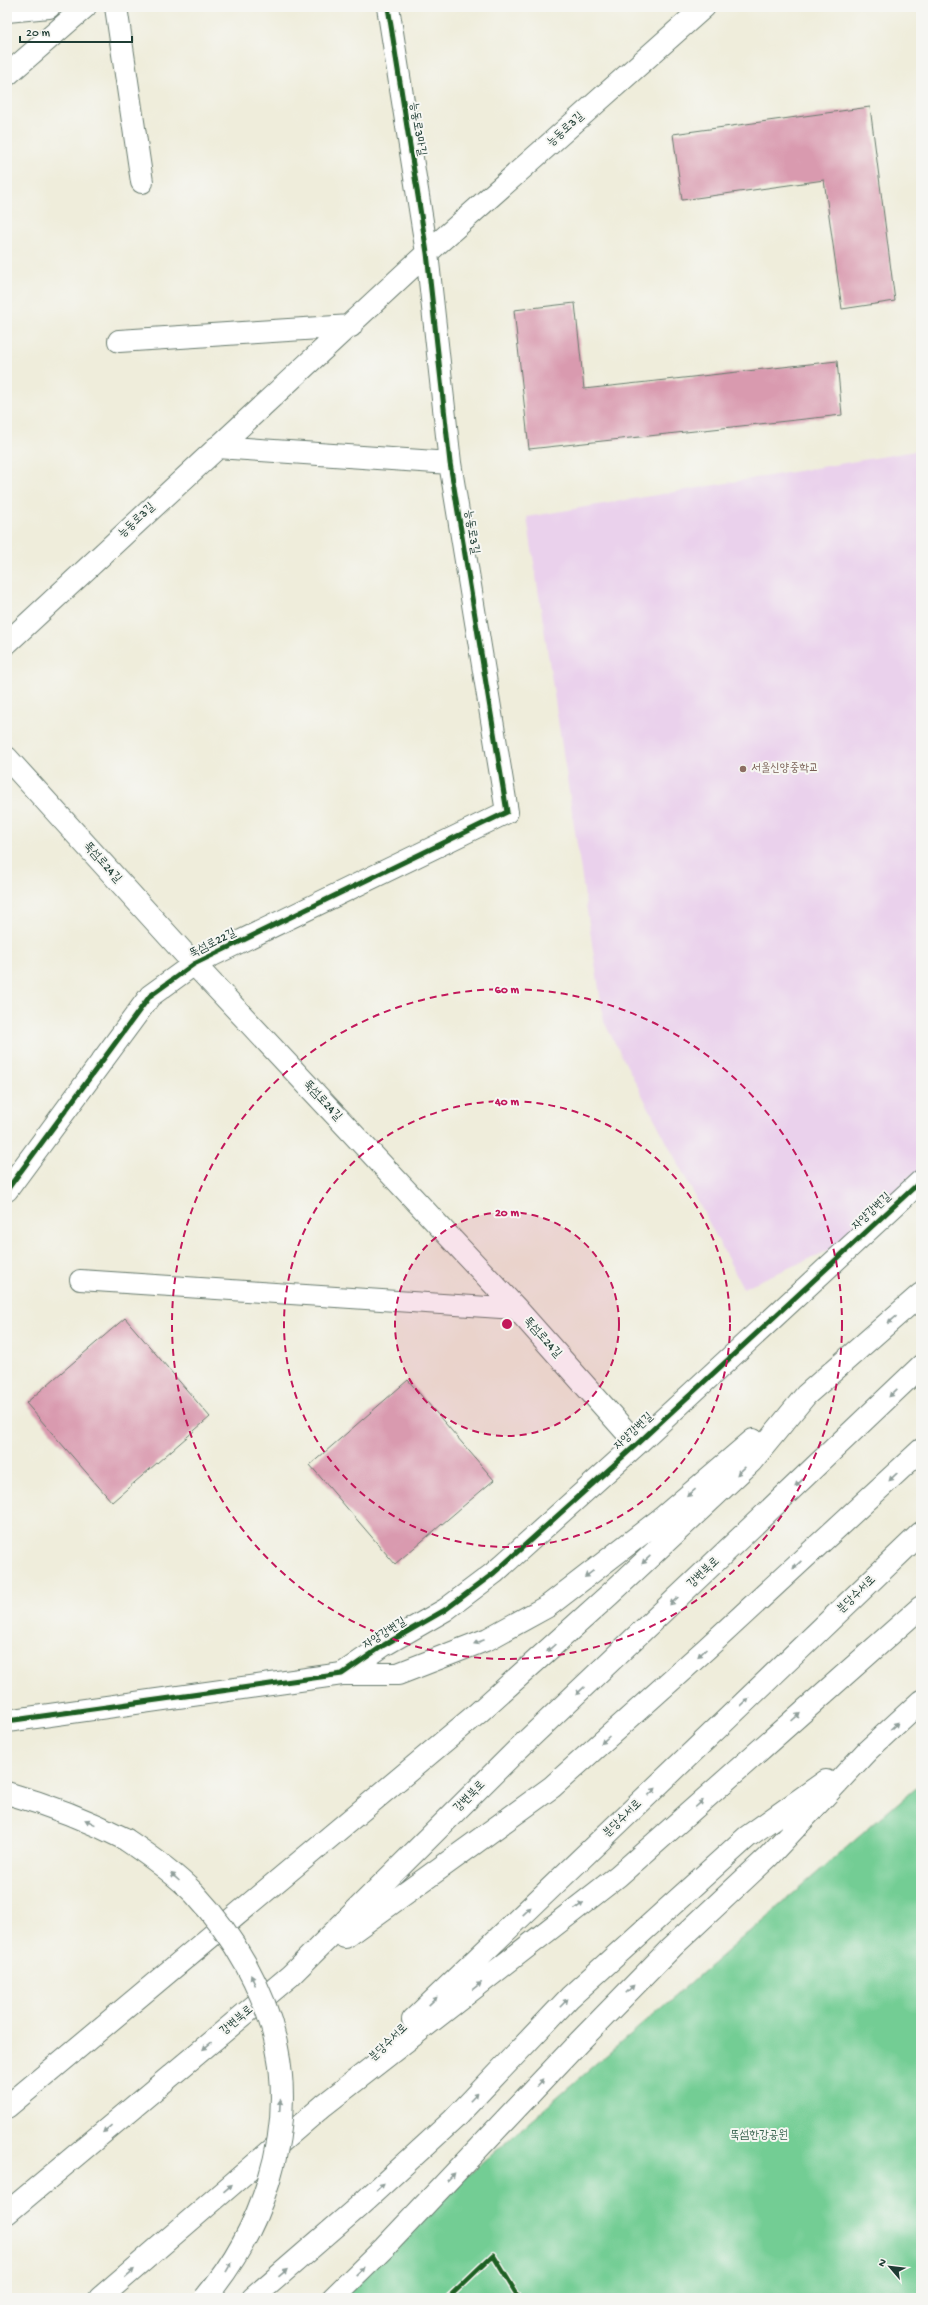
<svg xmlns="http://www.w3.org/2000/svg" width="928" height="2305" font-family="'Gochi Hand','Poor Story',sans-serif">
	<style>
		.built { fill: #ead1ec }
		.green { fill: #73cd94; stroke: #498564 }
		.building { fill: #d99aaf }
		.lines { fill: none; stroke-linecap: round; stroke-linejoin: round }
		.service-casing { stroke: #687b6e; stroke-width: 22 }
		.minor-casing { stroke: #687b6e; stroke-width: 24 }
		.trunk-casing { stroke: #687b6e; stroke-width: 24 }
		.service { stroke: #fff; stroke-width: 20 }
		.minor { stroke: #fff; stroke-width: 22 }
		.trunk { stroke: #fff; stroke-width: 22 }
		.trunk-bridge-casing { stroke: #687b6e; stroke-width: 24; stroke-linecap: butt }
		.trunk-bridge { stroke: #fff; stroke-width: 22 }
		.cycleway-casing { stroke: #f6f6f2; stroke-width: 8 }
		.cycleway { stroke: #1b5e20; stroke-width: 5 }
		.oneway { fill: #8f9e9a }
		.ring { fill: none; stroke: #c2185b; stroke-width: 2; stroke-dasharray: 7 5 }
		.education-dot { fill: #8d6e63; stroke: #f6f6f2; stroke-width: 1.5 }
		.labels { text-anchor: middle; dominant-baseline: central; stroke-width: 4; stroke-linejoin: round; paint-order: stroke }
		.street-label { font-size: 12px; fill: #1f3d34; stroke: #f6f6f2 }
		.education-label { font-size: 12px; fill: #785e54; stroke: #f6f6f2; text-anchor: start }
		.park-label { font-size: 12px; fill: #34614c; stroke: #f6f6f2 }
		.centre { fill: #c2185b; stroke: #f6f6f2; stroke-width: 2 }
		.ring-label { font-size: 12px; text-anchor: middle; font-weight: bold; fill: #c2185b; stroke: #f6f6f2; stroke-width: 4; stroke-linejoin: round; paint-order: stroke }
	</style>
	<rect width="100%" height="100%" fill="#f6f6f2"/>
	<filter id="ink" filterUnits="userSpaceOnUse"><feTurbulence type="fractalNoise" baseFrequency=".025" numOctaves="2"/><feDisplacementMap in="SourceGraphic" scale="8" xChannelSelector="R" yChannelSelector="G"/><feConvolveMatrix kernelMatrix="1 2 1 2 8 2 1 2 1" color-interpolation-filters="sRGB"/></filter>
	<filter id="wash" filterUnits="userSpaceOnUse"><feTurbulence type="fractalNoise" baseFrequency=".012" numOctaves="4" result="noise"/><feDisplacementMap in="SourceGraphic" scale="16" xChannelSelector="R" yChannelSelector="G"/><feGaussianBlur stdDeviation="0.9" result="paint"/><feColorMatrix in="noise" values="0 0 0 0 0 0 0 0 0 0 0 0 0 0 0 0 0 1.4 0 .05"/><feComposite in="paint" operator="in"/></filter>
	<g filter="url(#wash)">
		<rect width="100%" height="100%" fill="#efeddb"/>
		<path class="built" d="M 921,450 L 921,1193 L 891,1223 L 743,1288 L 604,1022 L 527,517 Z"/>
		<path class="green" d="M 921,1783 L 921,2298 L 326,2298 Z"/>
		<g id="blocks">
			<path class="building" d="M 870,107 L 895,301 L 842,309 L 824,180 L 682,200 L 673,134 Z
				M 575,303 L 584,389 L 837,361 L 842,415 L 529,449 L 514,310 Z
				M 125,1318 L 210,1417 L 112,1502 L 26,1403 Z
				M 408,1380 L 494,1480 L 395,1564 L 310,1465 Z"/>
		</g>
	</g>
	<g filter="url(#ink)">
		<use href="#blocks" fill-opacity="0" stroke="#687b6e" stroke-width="1"/>
		<g class="lines">
			<defs>
				<path id="service" d="M 80,1280 L 517,1309"/>
				<path id="minor" d="M 116,7 L 142,182
					M 7,11 L 49,7
					M 7,75 L 85,7
					M 119,341 L 351,326
					M 217,447 L 450,463
					M 7,643 L 427,253 L 704,7
					M 7,758 L 194,964 L 517,1309 L 637,1444
					M 7,1190 L 150,996 L 194,964 L 507,812 L 450,463 L 427,253 L 388,7
					M 342,1674 L 384,1645 L 445,1610 L 494,1573 L 637,1444 L 921,1181"/>
				<path id="trunk" d="M 7,1721 L 342,1674 L 398,1674 L 488,1639 L 548,1606 L 662,1518 L 753,1440
					M 7,1793 C 49,1805 86,1819 125,1839
					M 345,1937 L 552,1787 L 706,1649 L 921,1450
					M 413,2020 L 921,1533
					M 7,2107 L 478,1713 L 609,1595 L 751,1462 L 806,1395 L 921,1294
					M 7,2213 L 290,1976 L 518,1749 L 921,1366
					M 100,2298 L 324,2105 L 618,1876 L 921,1607
					M 253,2298 L 357,2208 L 453,2120 L 570,1997 L 747,1837 L 826,1781
					M 333,2298 L 384,2248 L 578,2043 L 672,1947 L 768,1857 L 867,1751 L 921,1701"/>
			</defs>
			<use href="#service" class="service-casing"/>
			<use href="#minor" class="minor-casing"/>
			<use href="#trunk" class="trunk-casing"/>
			<use href="#service" class="service"/>
			<use href="#minor" class="minor"/>
			<use href="#trunk" class="trunk"/>
			<defs>
				<path id="trunk-bridge" d="M 125,1839 C 149,1855 173,1872 194,1893 C 233,1935 266,1991 277,2048 C 295,2135 261,2232 205,2298"/>
			</defs>
			<use href="#trunk-bridge" class="trunk-bridge-casing"/>
			<use href="#trunk-bridge" class="trunk-bridge"/>
			<defs>
				<path id="cycleway" d="M 7,1190 L 150,996 L 194,964 L 507,812 L 450,463 L 427,253 L 388,7
					M 7,1721 L 342,1674 L 384,1645 L 445,1610 L 494,1573 L 637,1444 L 921,1181
					M 448,2298 L 493,2255 L 519,2298"/>
			</defs>
			<use href="#cycleway" class="cycleway-casing"/>
			<use href="#cycleway" class="cycleway"/>
		</g>
		<defs><path id="oneway-solid" d="M-6-.8H1V-3.2L6.5 0L1 3.2V.8H-6Z"/></defs>
		<g class="oneway">
			<use href="#oneway-solid" transform="translate(892 1320) rotate(139)"/>
			<use href="#oneway-solid" transform="translate(893 1393) rotate(136)"/>
			<use href="#oneway-solid" transform="translate(741 1471) rotate(137)"/>
			<use href="#oneway-solid" transform="translate(893 1477) rotate(136)"/>
			<use href="#oneway-solid" transform="translate(799 1483) rotate(137)"/>
			<use href="#oneway-solid" transform="translate(691 1493) rotate(140)"/>
			<use href="#oneway-solid" transform="translate(646 1560) rotate(137)"/>
			<use href="#oneway-solid" transform="translate(797 1565) rotate(137)"/>
			<use href="#oneway-solid" transform="translate(589 1574) rotate(142)"/>
			<use href="#oneway-solid" transform="translate(674 1601) rotate(137)"/>
			<use href="#oneway-solid" transform="translate(479 1642) rotate(159)"/>
			<use href="#oneway-solid" transform="translate(551 1648) rotate(138)"/>
			<use href="#oneway-solid" transform="translate(702 1653) rotate(138)"/>
			<use href="#oneway-solid" transform="translate(580 1691) rotate(137)"/>
			<use href="#oneway-solid" transform="translate(745 1702) rotate(-44)"/>
			<use href="#oneway-solid" transform="translate(796 1717) rotate(-42)"/>
			<use href="#oneway-solid" transform="translate(894 1726) rotate(-43)"/>
			<use href="#oneway-solid" transform="translate(605 1740) rotate(138)"/>
			<use href="#oneway-solid" transform="translate(652 1792) rotate(-44)"/>
			<use href="#oneway-solid" transform="translate(699 1804) rotate(-42)"/>
			<use href="#oneway-solid" transform="translate(90 1822) rotate(-154)"/>
			<use href="#oneway-solid" transform="translate(175 1877) rotate(-138)"/>
			<use href="#oneway-solid" transform="translate(579 1906) rotate(-38)"/>
			<use href="#oneway-solid" transform="translate(527 1911) rotate(-44)"/>
			<use href="#oneway-solid" transform="translate(253 1980) rotate(-114)"/>
			<use href="#oneway-solid" transform="translate(477 1986) rotate(-38)"/>
			<use href="#oneway-solid" transform="translate(630 1989) rotate(-45)"/>
			<use href="#oneway-solid" transform="translate(433 2001) rotate(-44)"/>
			<use href="#oneway-solid" transform="translate(564 2003) rotate(-46)"/>
			<use href="#oneway-solid" transform="translate(207 2046) rotate(140)"/>
			<use href="#oneway-solid" transform="translate(540 2083) rotate(-47)"/>
			<use href="#oneway-solid" transform="translate(474 2097) rotate(-46)"/>
			<use href="#oneway-solid" transform="translate(280 2105) rotate(-87)"/>
			<use href="#oneway-solid" transform="translate(107 2129) rotate(140)"/>
			<use href="#oneway-solid" transform="translate(451 2177) rotate(-46)"/>
			<use href="#oneway-solid" transform="translate(380 2187) rotate(-43)"/>
			<use href="#oneway-solid" transform="translate(228 2188) rotate(-41)"/>
			<use href="#oneway-solid" transform="translate(229 2267) rotate(-60)"/>
			<use href="#oneway-solid" transform="translate(360 2271) rotate(-44)"/>
			<use href="#oneway-solid" transform="translate(130 2273) rotate(-41)"/>
			<use href="#oneway-solid" transform="translate(283 2273) rotate(-41)"/>
		</g>
	</g>
	<circle cx="507" cy="1324" r="112" fill="#c2185b" fill-opacity=".12"/>
	<g class="ring">
		<circle cx="507" cy="1324" r="112"/>
		<circle cx="507" cy="1324" r="223"/>
		<circle cx="507" cy="1324" r="335"/>
	</g>
	<circle class="education-dot" cx="743" cy="769" r="4"/>
	<g class="labels">
		<g class="street-label">
			<text transform="translate(417 129) rotate(81)">능동로3마길</text>
			<text transform="translate(566 130) rotate(-42)">능동로3길</text>
			<text transform="translate(137 521) rotate(-43)">능동로3길</text>
			<text transform="translate(471 532) rotate(81)">능동로3길</text>
			<text transform="translate(102 863) rotate(48)">뚝섬로24길</text>
			<text transform="translate(213 944) rotate(-27)">뚝섬로22길</text>
			<text transform="translate(322 1101) rotate(47)">뚝섬로24길</text>
			<text transform="translate(872 1212) rotate(-43)">자양강변길</text>
			<text transform="translate(542 1338) rotate(48)">뚝섬로24길</text>
			<text transform="translate(634 1432) rotate(-43)">자양강변길</text>
			<text transform="translate(704 1573) rotate(-43)">강변북로</text>
			<text transform="translate(857 1595) rotate(-44)">분당수서로</text>
			<text transform="translate(385 1634) rotate(-32)">자양강변길</text>
			<text transform="translate(470 1797) rotate(-45)">강변북로</text>
			<text transform="translate(623 1819) rotate(-44)">분당수서로</text>
			<text transform="translate(237 2021) rotate(-40)">강변북로</text>
			<text transform="translate(389 2043) rotate(-44)">분당수서로</text>
		</g>
		<g class="education-label">
			<text x="751" y="769">서울신양중학교</text>
		</g>
		<g class="park-label">
			<text x="759" y="2136">뚝섬한강공원</text>
		</g>
	</g>
	<circle cx="507" cy="1324" r="6" class="centre"/>
	<g class="ring-label">
		<text x="507" y="993">60 m</text>
		<text x="507" y="1105">40 m</text>
		<text x="507" y="1216">20 m</text>
	</g>
	<rect width="928" height="2305" fill="none" stroke="#f6f6f2" stroke-width="24"/>
	<g transform="translate(890 2267) rotate(298)" stroke="#f6f6f2" stroke-width="3" paint-order="stroke">
	<path d="M0-3L7 15L0 10L-7 15Z" fill="#1f3d34"/>
	<text y="-6" font-size="11" font-weight="bold" text-anchor="middle" fill="#1f3d34">N</text>
	</g>
	<path d="M20 36v6h112v-6" fill="none" stroke="#1f3d34" stroke-width="2"/>
	<text x="26" y="36" font-size="12" fill="#1f3d34" stroke="#f6f6f2" stroke-width="3" paint-order="stroke">20 m</text>
</svg>
